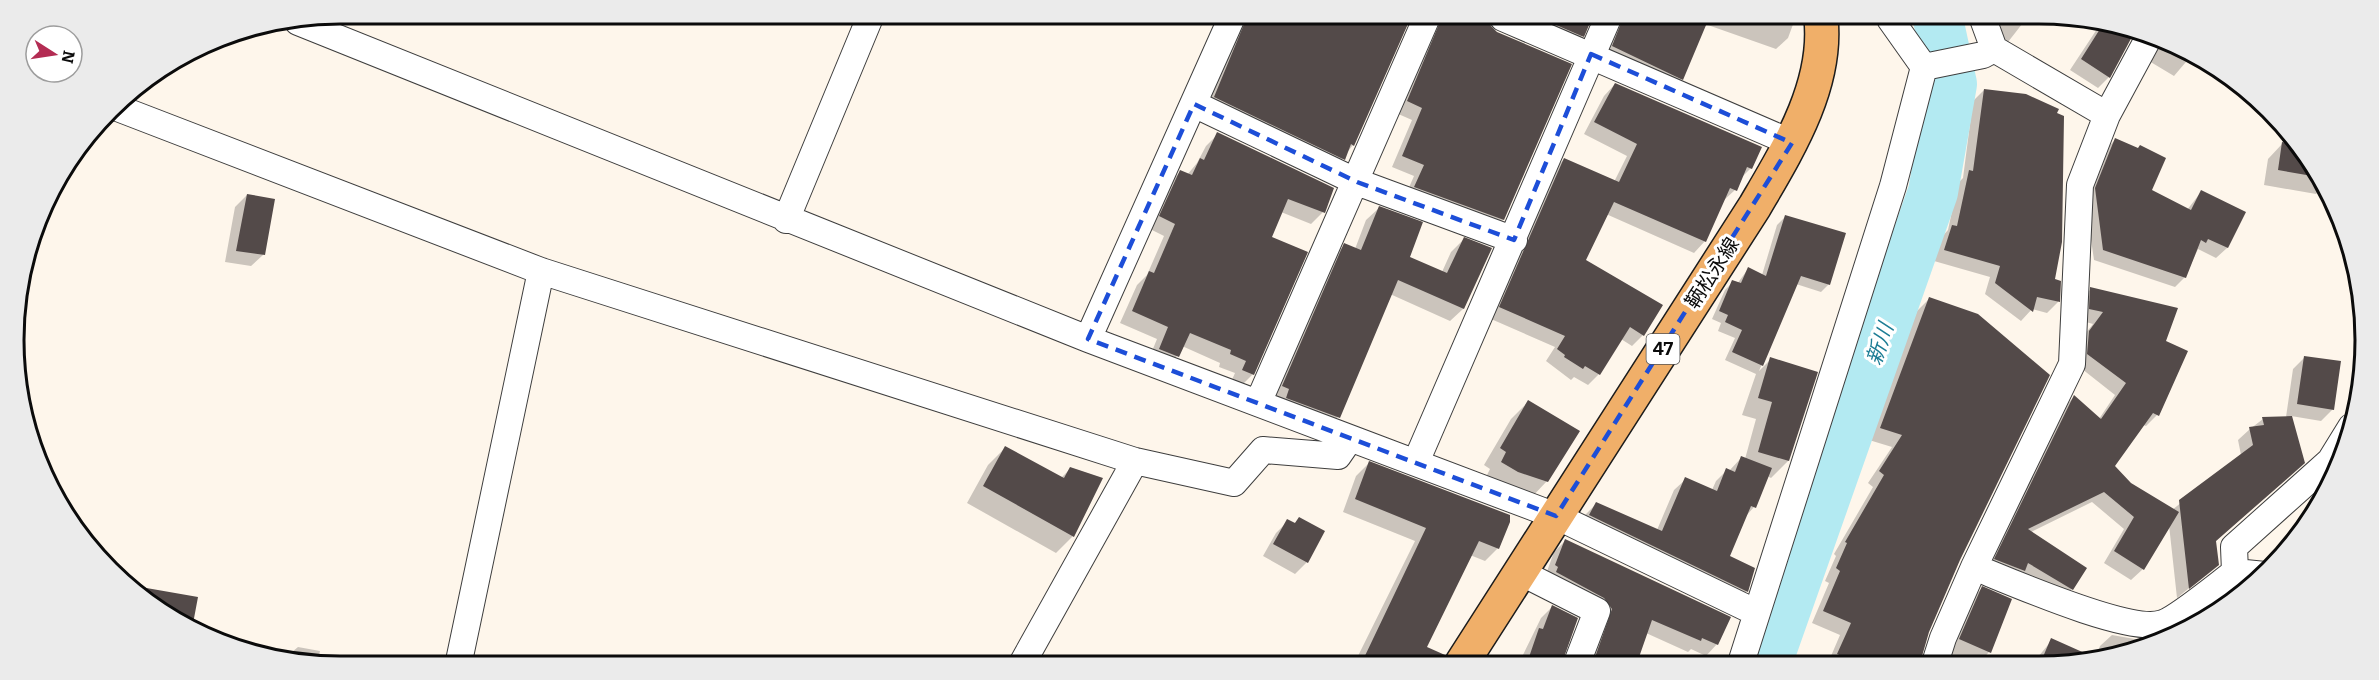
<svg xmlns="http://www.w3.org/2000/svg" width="2379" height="680" font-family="Bitter,'Noto Sans JP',serif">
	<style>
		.shadow { fill: #0003 }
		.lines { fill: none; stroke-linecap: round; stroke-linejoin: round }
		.river { stroke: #b3eaf2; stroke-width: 50 }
		.building { fill: #534a49 }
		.minor-casing { stroke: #3e3e3e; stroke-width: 28 }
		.primary-casing { stroke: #1c1c1c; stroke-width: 36 }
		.minor { stroke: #fff; stroke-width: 26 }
		.primary { stroke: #f0af69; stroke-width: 33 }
		.marked { fill: none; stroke: #1d4ed8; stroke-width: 4.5; stroke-dasharray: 12 8; stroke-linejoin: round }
		.labels { text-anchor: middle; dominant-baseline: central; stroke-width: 6; stroke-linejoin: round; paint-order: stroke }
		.shield { fill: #fff; stroke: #545454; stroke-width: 1.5 }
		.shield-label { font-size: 18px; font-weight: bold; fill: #0b0b0b }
		.street-label { font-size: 20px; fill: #0b0b0b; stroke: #fff }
		.water-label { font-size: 21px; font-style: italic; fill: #1d7d95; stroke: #fff }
		.rim { fill: none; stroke: #0b0b0b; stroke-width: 3 }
	</style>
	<rect width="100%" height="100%" fill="#fef6eb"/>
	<path class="shadow" d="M 1238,17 L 1409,17 L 1353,145 L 1333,170 L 1205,108 Z
		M 1432,17 L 1487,18 L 1503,220 L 1491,231 L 1404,199 L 1414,176 L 1392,167 L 1412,120 L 1396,113 Z
		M 1503,18 L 1591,18 L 1582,36 L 1571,47 Z
		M 1605,18 L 1793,19 L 1795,19 L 1788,38 L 1776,49 L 1705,24 L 1682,79 L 1671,90 L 1602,58 Z
		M 1997,19 L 2026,19 L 2008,42 L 1990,31 Z
		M 2080,20 L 2102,20 L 2191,56 L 2174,76 L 2149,61 L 2136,35 L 2131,36 L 2109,77 L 2098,88 L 2070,70 L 2097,29 Z
		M 1615,84 L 1751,168 L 1740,179 L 1735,190 L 1723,201 L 1705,241 L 1694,253 L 1606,214 L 1584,260 L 1643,335 L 1632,346 L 1621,339 L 1599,374 L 1588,385 L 1574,377 L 1571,380 L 1546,361 L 1555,347 L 1491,319 L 1553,171 L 1564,159 L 1614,182 L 1627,156 L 1584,134 L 1604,96 Z
		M 1984,90 L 2055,114 L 2054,281 L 2059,282 L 2058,302 L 2047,313 L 2032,309 L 2021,321 L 1985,294 L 1990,277 L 1934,261 L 1941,238 L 1948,230 L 1958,183 L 1963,178 L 1973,101 Z
		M 2279,127 L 2310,158 L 2322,188 L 2316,194 L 2264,185 L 2268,159 L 2283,143 Z
		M 1218,134 L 1323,212 L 1311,224 L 1281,212 L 1270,238 L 1253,374 L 1241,386 L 1231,382 L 1235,373 L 1219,367 L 1220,363 L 1182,346 L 1177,356 L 1165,368 L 1148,361 L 1157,339 L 1120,323 L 1137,285 L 1147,275 L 1164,236 L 1148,228 L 1168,184 L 1180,172 L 1187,175 L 1197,163 L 1206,146 Z
		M 2116,139 L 2150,191 L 2187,210 L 2201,192 L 2244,213 L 2227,248 L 2216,258 L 2198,249 L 2185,277 L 2175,287 L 2094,260 L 2085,199 L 2105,150 Z
		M 247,195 L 263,255 L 251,266 L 225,262 L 235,207 Z
		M 1379,208 L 1408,258 L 1442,272 L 1451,252 L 1464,239 L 1463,309 L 1450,321 L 1390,294 L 1338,417 L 1326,430 L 1270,399 L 1332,257 L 1345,245 L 1355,249 L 1366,220 Z
		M 1785,217 L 1829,284 L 1821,292 L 1796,284 L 1759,371 L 1771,359 L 1788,461 L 1771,478 L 1767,476 L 1754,507 L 1746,516 L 1728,557 L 1747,591 L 1736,602 L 1579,526 L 1585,515 L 1596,504 L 1657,530 L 1674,490 L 1686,479 L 1712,490 L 1716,481 L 1727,470 L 1729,471 L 1742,457 L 1745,459 L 1756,419 L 1742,415 L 1756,374 L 1725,360 L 1735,338 L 1718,331 L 1721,323 L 1712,319 L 1725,290 L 1733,282 L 1737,284 L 1748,269 L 1762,275 L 1777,225 Z
		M 2091,289 L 2164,342 L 2157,415 L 2146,426 L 2143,425 L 2113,466 L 2130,484 L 2172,510 L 2241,455 L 2238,440 L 2250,429 L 2263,419 L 2286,417 L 2293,369 L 2305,357 L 2333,409 L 2321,421 L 2291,416 L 2303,463 L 2215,542 L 2218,564 L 2177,598 L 2169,525 L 2143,569 L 2131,580 L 2104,563 L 2124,529 L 2092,502 L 2031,532 L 2072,589 L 2061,600 L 1984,571 L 2063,408 L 2074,397 L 2099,419 L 2115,395 L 2077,365 L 2078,343 L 2093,324 L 2079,320 L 2080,300 Z
		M 1929,299 L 1959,560 L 1928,632 L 1920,663 L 1828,663 L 1840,635 L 1812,623 L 1829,583 L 1825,581 L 1836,556 L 1834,554 L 1873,487 L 1868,483 L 1892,447 L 1869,440 L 1917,311 Z
		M 1528,402 L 1547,481 L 1530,499 L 1485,479 L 1490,469 L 1484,465 L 1511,419 Z
		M 1005,448 L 1061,478 L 1071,468 L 1073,536 L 1056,553 L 967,503 L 988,465 Z
		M 1369,463 L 1498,548 L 1485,561 L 1470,555 L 1425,647 L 1421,662 L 1355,662 L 1415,541 L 1343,512 L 1356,476 Z
		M 1299,519 L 1307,562 L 1295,574 L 1263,556 L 1276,533 L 1288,521 L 1294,524 Z
		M 1565,541 L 1729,618 L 1717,644 L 1706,656 L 1691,649 L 1688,652 L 1646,633 L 1635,663 L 1587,663 L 1600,629 L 1545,577 L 1554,552 Z
		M 1982,588 L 1989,652 L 1978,664 L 1959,656 L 1957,664 L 1944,663 L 1970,600 Z
		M 2240,589 L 2244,589 L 2178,634 L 2180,633 Z
		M 1552,607 L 1561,663 L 1519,663 L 1541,618 Z
		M 2112,635 L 2152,642 L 2081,664 L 2024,664 L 2032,655 L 2038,657 L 2052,640 L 2095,659 L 2100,646 Z
		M 298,647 L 320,651 L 318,660 L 291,660 L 292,652 Z"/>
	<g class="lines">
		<path class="river" d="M 1767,663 L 1933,192 L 1952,84 L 1938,19"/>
	</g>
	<path class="building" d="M 1247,17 L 1411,17 L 1354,146 L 1351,144 L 1345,160 L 1214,97 Z
		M 1442,17 L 1488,18 L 1491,26 L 1497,32 L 1572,64 L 1504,220 L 1414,187 L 1424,165 L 1402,156 L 1422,108 L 1407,101 Z
		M 1540,18 L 1592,18 L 1584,37 Z
		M 1623,18 L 1709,18 L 1683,80 L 1612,46 Z
		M 2105,21 L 2134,33 L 2110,78 L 2081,59 Z
		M 1615,83 L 1762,147 L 1752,169 L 1747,167 L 1737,191 L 1730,188 L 1706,242 L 1614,202 L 1586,260 L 1663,305 L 1644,336 L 1630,327 L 1600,375 L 1585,366 L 1583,369 L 1564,357 L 1565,355 L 1557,349 L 1565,336 L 1499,307 L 1564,158 L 1619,182 L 1637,144 L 1594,122 Z
		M 1984,89 L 2026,94 L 2059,109 L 2057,113 L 2064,116 L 2062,242 L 2055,279 L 2061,281 L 2060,302 L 2037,297 L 2033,312 L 1995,283 L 2000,266 L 1944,250 L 1952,225 L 1957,226 L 1969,170 L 1973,171 Z
		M 1217,132 L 1334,188 L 1325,213 L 1288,199 L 1272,237 L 1308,252 L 1254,375 L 1242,370 L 1246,361 L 1230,354 L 1231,350 L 1190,333 L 1179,357 L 1159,349 L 1168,327 L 1132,311 L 1149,271 L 1154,273 L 1175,224 L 1159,216 L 1180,170 L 1192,175 L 1200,158 L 1204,160 Z
		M 2115,138 L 2138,148 L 2140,145 L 2166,158 L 2152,190 L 2191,210 L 2201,190 L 2246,212 L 2228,248 L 2208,239 L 2206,243 L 2201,240 L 2186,278 L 2103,250 L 2095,188 Z
		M 2282,142 L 2297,145 L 2310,158 L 2318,177 L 2278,170 Z
		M 247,194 L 275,199 L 265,255 L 236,251 Z
		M 1379,206 L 1423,222 L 1410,257 L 1447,273 L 1464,237 L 1492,248 L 1464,309 L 1398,280 L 1340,418 L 1286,398 L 1289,389 L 1282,386 L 1344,243 L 1361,250 Z
		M 1785,215 L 1846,233 L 1830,285 L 1801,276 L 1763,366 L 1732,352 L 1742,330 L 1725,322 L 1728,315 L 1719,311 L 1732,280 L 1741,283 L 1748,267 L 1766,276 Z
		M 2090,287 L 2178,308 L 2166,341 L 2188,351 L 2159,416 L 2153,413 L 2115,466 L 2131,483 L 2179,512 L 2144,570 L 2114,551 L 2134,517 L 2104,492 L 2028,529 L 2087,568 L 2073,590 L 2028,563 L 2025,571 L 1994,559 L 2074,395 L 2101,419 L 2126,383 L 2087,354 L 2089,331 L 2103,312 L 2089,309 Z
		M 1929,297 L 1978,314 L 2050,375 L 1960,560 L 1929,632 L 1920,663 L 1858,663 L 1837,654 L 1851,623 L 1823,611 L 1840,571 L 1836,568 L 1847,543 L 1845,542 L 1884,475 L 1879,471 L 1902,435 L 1880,428 Z
		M 2304,356 L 2341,361 L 2334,410 L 2297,404 Z
		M 1770,357 L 1818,372 L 1789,461 L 1758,452 L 1772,402 L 1758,398 Z
		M 1528,400 L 1580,431 L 1548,482 L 1518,472 L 1501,462 L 1506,452 L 1500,448 Z
		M 2292,416 L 2305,463 L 2216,541 L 2219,565 L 2189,589 L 2179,500 L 2253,445 L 2249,427 L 2264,425 L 2262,417 Z
		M 1005,446 L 1064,478 L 1070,467 L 1103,478 L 1074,537 L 983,486 Z
		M 1741,456 L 1772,468 L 1756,508 L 1751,506 L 1730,556 L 1755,568 L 1748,592 L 1589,515 L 1596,502 L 1662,531 L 1685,477 L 1717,491 L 1726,468 L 1735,472 Z
		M 1369,461 L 1510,515 L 1510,522 L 1499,549 L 1479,541 L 1427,647 L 1445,655 L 1443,663 L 1362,662 L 1426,528 L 1355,499 Z
		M 1299,517 L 1325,531 L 1308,563 L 1273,544 L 1287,519 L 1295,523 Z
		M 1565,539 L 1731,617 L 1718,645 L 1702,638 L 1701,641 L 1652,620 L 1637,663 L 1593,663 L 1612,609 L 1604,598 L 1556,572 L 1558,567 L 1555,565 Z
		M 135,586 L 198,597 L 192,629 L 176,623 Z
		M 1982,586 L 2012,599 L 1991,653 L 1959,639 Z
		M 2239,588 L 2246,588 L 2193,626 L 2193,623 Z
		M 1552,605 L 1578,618 L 1562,663 L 1527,663 L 1539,628 L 1543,629 Z
		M 2051,638 L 2098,659 L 2081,664 L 2040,664 Z"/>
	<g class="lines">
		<defs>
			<path id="minor" d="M 1503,18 L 1792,143
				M 1983,19 L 1994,49 L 2107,115
				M 298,22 L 1088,339 L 1556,516 L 1757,613
				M 1924,67 L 1983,55 L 1994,49
				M 1194,104 L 1357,182 L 1514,240
				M 115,107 L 541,271 L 1135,461 L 1234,483 L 1263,450 L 1338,456 L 1349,440
				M 786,220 L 871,15
				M 1088,339 L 1232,17
				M 1258,403 L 1427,17
				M 1416,462 L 1608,18
				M 1974,567 C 2009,581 2131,635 2163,623 C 2178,618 2220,583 2235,572 L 2234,547 L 2330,461 L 2351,427
				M 1520,572 L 1597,611 L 1577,663
				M 2235,572 L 2265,575
				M 459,661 L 541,271
				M 1023,662 L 1135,461
				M 1741,663 L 1893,186 L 1924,67 L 1890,19
				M 1935,663 L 1943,638 L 1974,567 L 2072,364 L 2080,185 L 2107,115 L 2148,39"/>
			<path id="primary" d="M 1462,663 L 1755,206 C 1787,151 1828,86 1821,19"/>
		</defs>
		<use href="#minor" class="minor-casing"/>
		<use href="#primary" class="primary-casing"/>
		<use href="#minor" class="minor"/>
		<use href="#primary" class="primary"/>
	</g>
	<path class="marked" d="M 1591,54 L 1792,143 L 1556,516 L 1088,339 L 1194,104 L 1357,182 L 1514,240 Z"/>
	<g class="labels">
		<rect class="shield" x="1646.5" y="334" width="33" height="30" rx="4.5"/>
		<g class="shield-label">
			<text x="1663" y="349">47</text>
		</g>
		<g class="street-label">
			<text transform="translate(1712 273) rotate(-57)">鞆松永線</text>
		</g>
		<g class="water-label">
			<text transform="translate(1880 344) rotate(-71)">新川</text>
		</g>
	</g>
	<path d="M0 0H2379V680H0ZM340 24H2039A316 316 0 0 1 2355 340V340A316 316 0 0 1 2039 656H340A316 316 0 0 1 24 340V340A316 316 0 0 1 340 24Z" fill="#ebebeb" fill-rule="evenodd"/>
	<path class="rim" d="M340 24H2039A316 316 0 0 1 2355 340V340A316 316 0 0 1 2039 656H340A316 316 0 0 1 24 340V340A316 316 0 0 1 340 24Z"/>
	<g transform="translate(54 54) rotate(102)"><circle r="28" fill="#ffffff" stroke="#9d9d9d" stroke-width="1.5"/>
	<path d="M0-4.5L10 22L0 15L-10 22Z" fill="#b32c53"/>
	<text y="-9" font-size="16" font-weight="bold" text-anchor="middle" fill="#0b0b0b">N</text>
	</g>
</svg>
